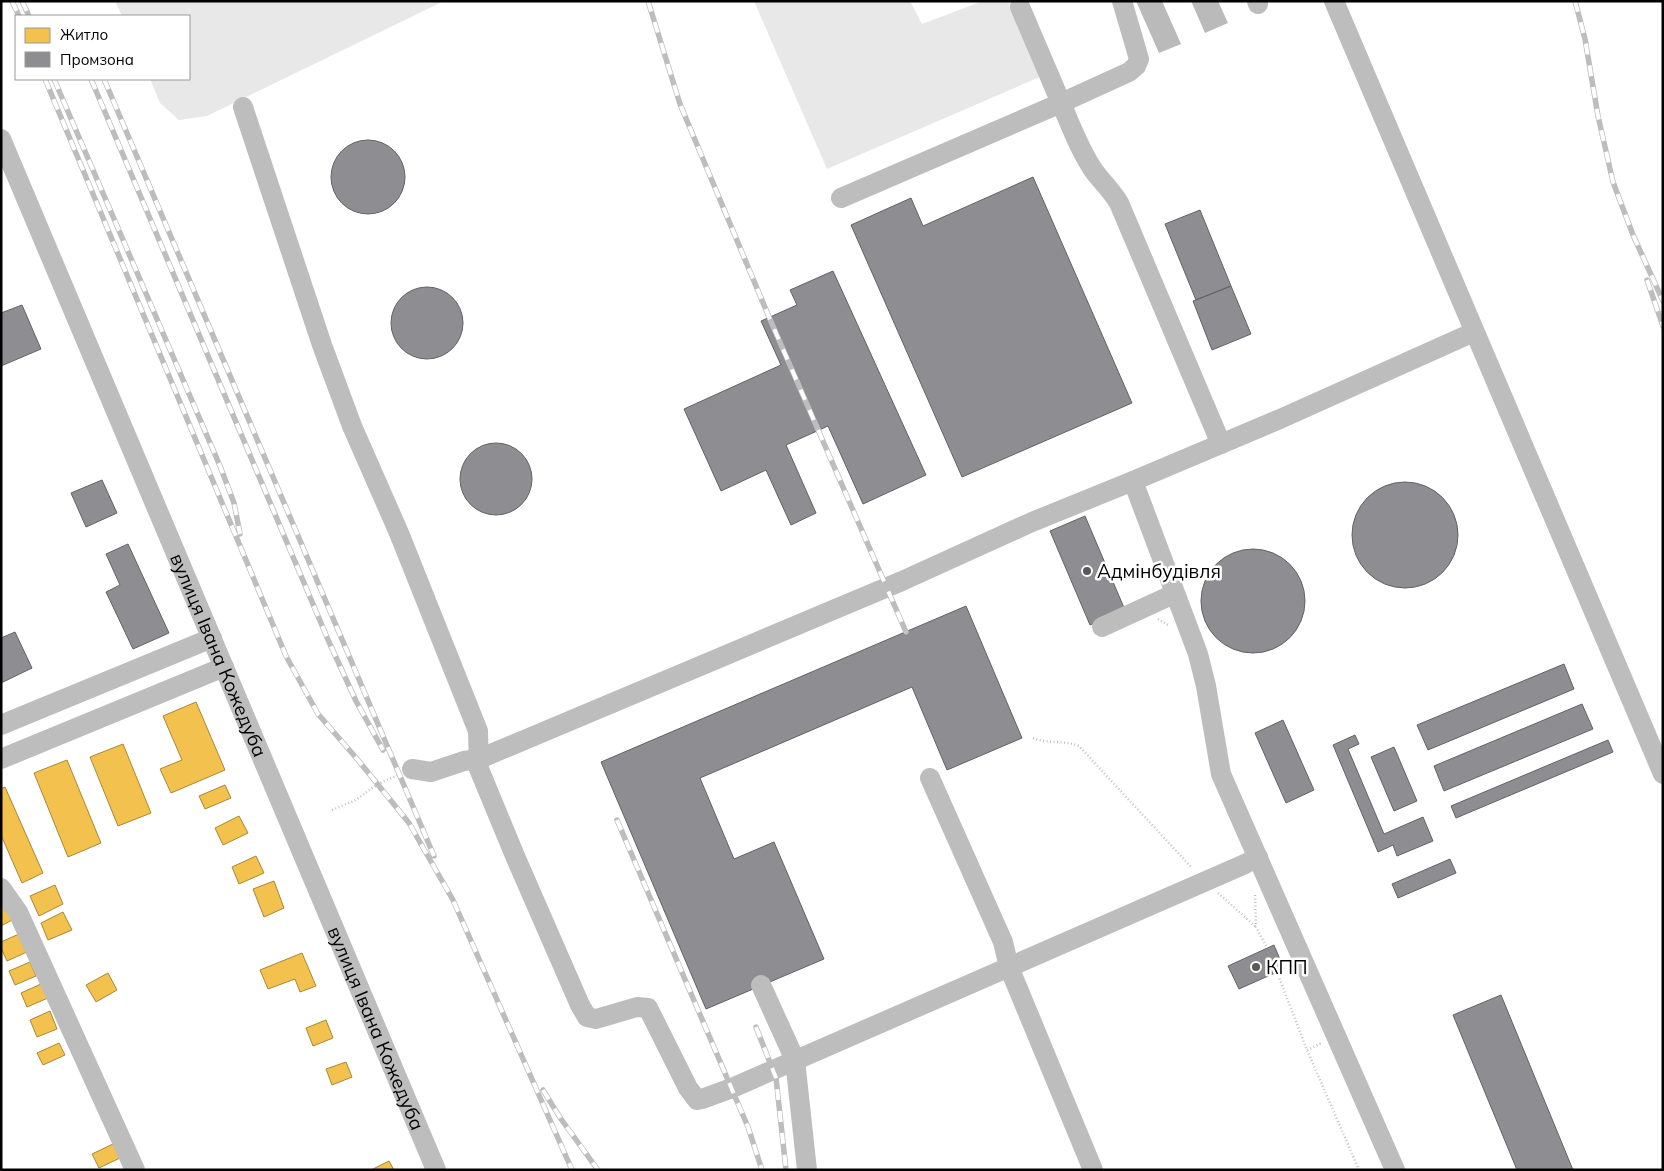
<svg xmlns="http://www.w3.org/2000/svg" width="1664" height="1171" font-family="Mulish,sans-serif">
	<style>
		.green { fill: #e8e8e8 }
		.water { fill: #bababa }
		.homes { fill: #f2c14e; stroke: #a98737 }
		.industry { fill: #8d8d92; stroke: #636366 }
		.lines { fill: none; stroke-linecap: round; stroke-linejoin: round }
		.path { stroke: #c2c2c2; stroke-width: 2.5; stroke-dasharray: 1 2.5; stroke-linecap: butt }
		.minor { stroke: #bdbdbd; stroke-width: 20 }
		.rail-casing { stroke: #bdbdbd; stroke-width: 5.5 }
		.rail { stroke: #fff; stroke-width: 4; stroke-dasharray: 11; stroke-linecap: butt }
		.poi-dot { fill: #595959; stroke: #fff; stroke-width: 2 }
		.labels { text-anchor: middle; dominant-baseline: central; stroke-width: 5; stroke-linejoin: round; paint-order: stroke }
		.poi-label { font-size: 19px; fill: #000; stroke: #fff; text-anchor: start }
		.street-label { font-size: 19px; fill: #000; stroke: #fff }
	</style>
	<rect width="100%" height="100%" fill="#fff"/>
	<path class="green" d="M 115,1 L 444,1 L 207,116 L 179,120 L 160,103 L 150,79 L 189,79 L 189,16 L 122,16 Z
		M 754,1 L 910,1 L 922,24 L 983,1 L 1010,1 L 1042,76 L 827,169 Z"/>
	<path class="water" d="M 1136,1 L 1162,1 L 1181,44 L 1159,53 Z
		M 1191,1 L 1218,1 L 1228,23 L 1205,33 Z"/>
	<path class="homes" d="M 196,702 L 225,770 L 171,793 L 160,769 L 182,760 L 163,716 Z
		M 123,744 L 151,813 L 118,826 L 90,757 Z
		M 67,760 L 101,843 L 68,857 L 34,773 Z
		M 225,785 L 231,798 L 205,809 L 199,796 Z
		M 5,787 L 43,873 L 22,883 L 1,835 L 1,789 Z
		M 239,816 L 248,833 L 223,845 L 215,828 Z
		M 256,856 L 264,873 L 239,884 L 232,867 Z
		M 274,881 L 284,908 L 264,917 L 253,889 Z
		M 55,885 L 63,904 L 39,916 L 30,896 Z
		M 7,904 L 14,919 L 1,926 L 1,907 Z
		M 63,912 L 72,930 L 48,940 L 41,923 Z
		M 19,934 L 27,952 L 7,961 L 1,948 L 1,942 Z
		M 302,953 L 316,986 L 300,992 L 295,979 L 268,989 L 260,970 Z
		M 30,962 L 36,976 L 15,985 L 9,971 Z
		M 108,973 L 117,990 L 96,1002 L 86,985 Z
		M 41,984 L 48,998 L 27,1007 L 21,993 Z
		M 50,1011 L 57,1029 L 37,1037 L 30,1020 Z
		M 326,1020 L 333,1038 L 313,1046 L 306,1028 Z
		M 59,1043 L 65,1055 L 43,1065 L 37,1053 Z
		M 346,1062 L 352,1077 L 332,1085 L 326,1069 Z
		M 113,1144 L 120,1158 L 99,1168 L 92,1154 Z
		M 389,1161 L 394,1170 L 373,1170 L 373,1169 Z"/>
	<path class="industry" d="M331 177a37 37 0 1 1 74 0a37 37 0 1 1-74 0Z
		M 1033,177 L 1132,403 L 962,477 L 851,225 L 911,198 L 923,226 Z
		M 1200,210 L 1231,286 L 1196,300 L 1165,224 Z
		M 833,271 L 926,475 L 863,504 L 828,426 L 786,445 L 816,513 L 791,525 L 766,470 L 721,491 L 684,409 L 781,365 L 761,321 L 797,305 L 790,290 Z
		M 1231,286 L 1251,334 L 1212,350 L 1193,301 Z
		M391 323a36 36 0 1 1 72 0a36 36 0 1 1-72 0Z
		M 22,305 L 41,349 L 1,366 L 1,313 Z
		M460 479a36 36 0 1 1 72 0a36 36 0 1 1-72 0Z
		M 102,480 L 117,513 L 86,527 L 71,493 Z
		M1352 535a53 53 0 1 1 106 0a53 53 0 1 1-106 0Z
		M 1085,516 L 1125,610 L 1090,625 L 1050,531 Z
		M 128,544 L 169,633 L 133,649 L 106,592 L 120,585 L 106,554 Z
		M1201 601a52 52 0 1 1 104 0a52 52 0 1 1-104 0Z
		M 966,606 L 1022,738 L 947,770 L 912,687 L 700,778 L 734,859 L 774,842 L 824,959 L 706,1009 L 601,762 Z
		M 15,632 L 32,668 L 1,683 L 1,638 Z
		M 1564,664 L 1574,689 L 1428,750 L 1417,725 Z
		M 1582,704 L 1593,729 L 1444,791 L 1434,766 Z
		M 1283,720 L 1314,790 L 1286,803 L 1255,733 Z
		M 1355,735 L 1359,744 L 1348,749 L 1384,834 L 1423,817 L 1433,841 L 1397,856 L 1393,845 L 1378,852 L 1333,745 Z
		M 1608,740 L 1613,752 L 1456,818 L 1451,806 Z
		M 1394,747 L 1417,801 L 1394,811 L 1371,757 Z
		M 1450,859 L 1456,873 L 1398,898 L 1392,884 Z
		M 1274,945 L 1284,969 L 1239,989 L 1228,966 Z
		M 1501,995 L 1573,1170 L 1517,1170 L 1453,1015 Z"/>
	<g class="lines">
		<path class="path" d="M 1158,619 L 1168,625
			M 1033,738 C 1048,744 1064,740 1079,746 L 1192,868
			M 332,810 L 354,801 L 378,784 L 398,775
			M 1218,893 L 1256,927
			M 1255,895 L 1256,927 L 1267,948
			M 1277,972 L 1307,1050 L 1359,1170
			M 1307,1050 L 1320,1044 L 1321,1047"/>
		<g class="minor">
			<path d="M 1122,1 L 1139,59 L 1136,66 L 1129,72 L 1061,103 C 1071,126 1080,151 1094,171 C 1102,182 1112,191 1119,203 L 1221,444"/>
			<path d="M 1257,1 L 1258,4"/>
			<path d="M 1334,1 L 1663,774"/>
			<path d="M 243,107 L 322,345 L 352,426 L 399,533 L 478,731 L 479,769 L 515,856 L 580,1005 L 587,1017 L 596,1019 L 637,1007 L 648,1008 L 688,1088 L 697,1100 L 702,1099 L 732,1088 L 1245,864 L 1258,857"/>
			<path id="s1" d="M 1,139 L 436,1170"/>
			<path d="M 841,198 L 1061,103 L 1020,7"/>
			<path d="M 1102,627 L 1174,594"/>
			<path d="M 1,725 L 212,638"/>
			<path d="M 1,759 L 224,667"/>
			<path d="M 412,769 L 431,772 L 464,761 L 479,759 L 902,581 L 1032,522 L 1133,481"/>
			<path d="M 930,778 L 1003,942 L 1009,967 L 1093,1170"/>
			<path d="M 1,888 L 18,912 L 135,1170"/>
			<path d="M 761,985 L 795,1060 L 807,1170"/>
			<path d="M 1395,1170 L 1221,774 L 1206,686 L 1198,654 L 1133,481 L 1280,419 L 1474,332"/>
		</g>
		<defs>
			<path id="rail" d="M 12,1 L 19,16
				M 22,1 L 29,16
				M 648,1 L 680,104 L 769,317 L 906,632
				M 1575,1 L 1585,39 L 1598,116 L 1613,182 L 1633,235 L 1663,301
				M 45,79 L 286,656 L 318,714 L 358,760 L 409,823 L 453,900 L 572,1170
				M 54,79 L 220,466 L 234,503 L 240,534
				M 91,79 L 329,642 L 356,701 L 383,750
				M 104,79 L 434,856
				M 1647,280 L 1663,326
				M 617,820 L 748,1127 L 762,1170
				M 756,1027 L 776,1078 L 786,1170
				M 543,1090 L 561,1119 L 598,1170"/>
		</defs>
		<use href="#rail" class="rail-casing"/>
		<use href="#rail" class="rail"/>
	</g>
	<g class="poi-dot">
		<circle cx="1087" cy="571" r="5"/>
		<circle cx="1256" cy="967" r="5"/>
	</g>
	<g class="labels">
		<g class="poi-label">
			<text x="1097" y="571">Адмінбудівля</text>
			<text x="1266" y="967">КПП</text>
		</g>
		<g class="street-label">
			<text stroke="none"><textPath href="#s1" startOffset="560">вулиця Івана Кожедуба</textPath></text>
			<text stroke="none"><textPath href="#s1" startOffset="965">вулиця Івана Кожедуба</textPath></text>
		</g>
	</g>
	<rect width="1664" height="1171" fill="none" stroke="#000000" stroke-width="5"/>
	<rect x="15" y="15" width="175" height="65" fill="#ffffff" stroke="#999999"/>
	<rect x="25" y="28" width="25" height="15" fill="#f2c14e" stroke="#999999"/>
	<text x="60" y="40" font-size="15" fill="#000000">Житло</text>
	<rect x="25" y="52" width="25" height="15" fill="#8d8d92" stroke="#999999"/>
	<text x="60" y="65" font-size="15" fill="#000000">Промзона</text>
</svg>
